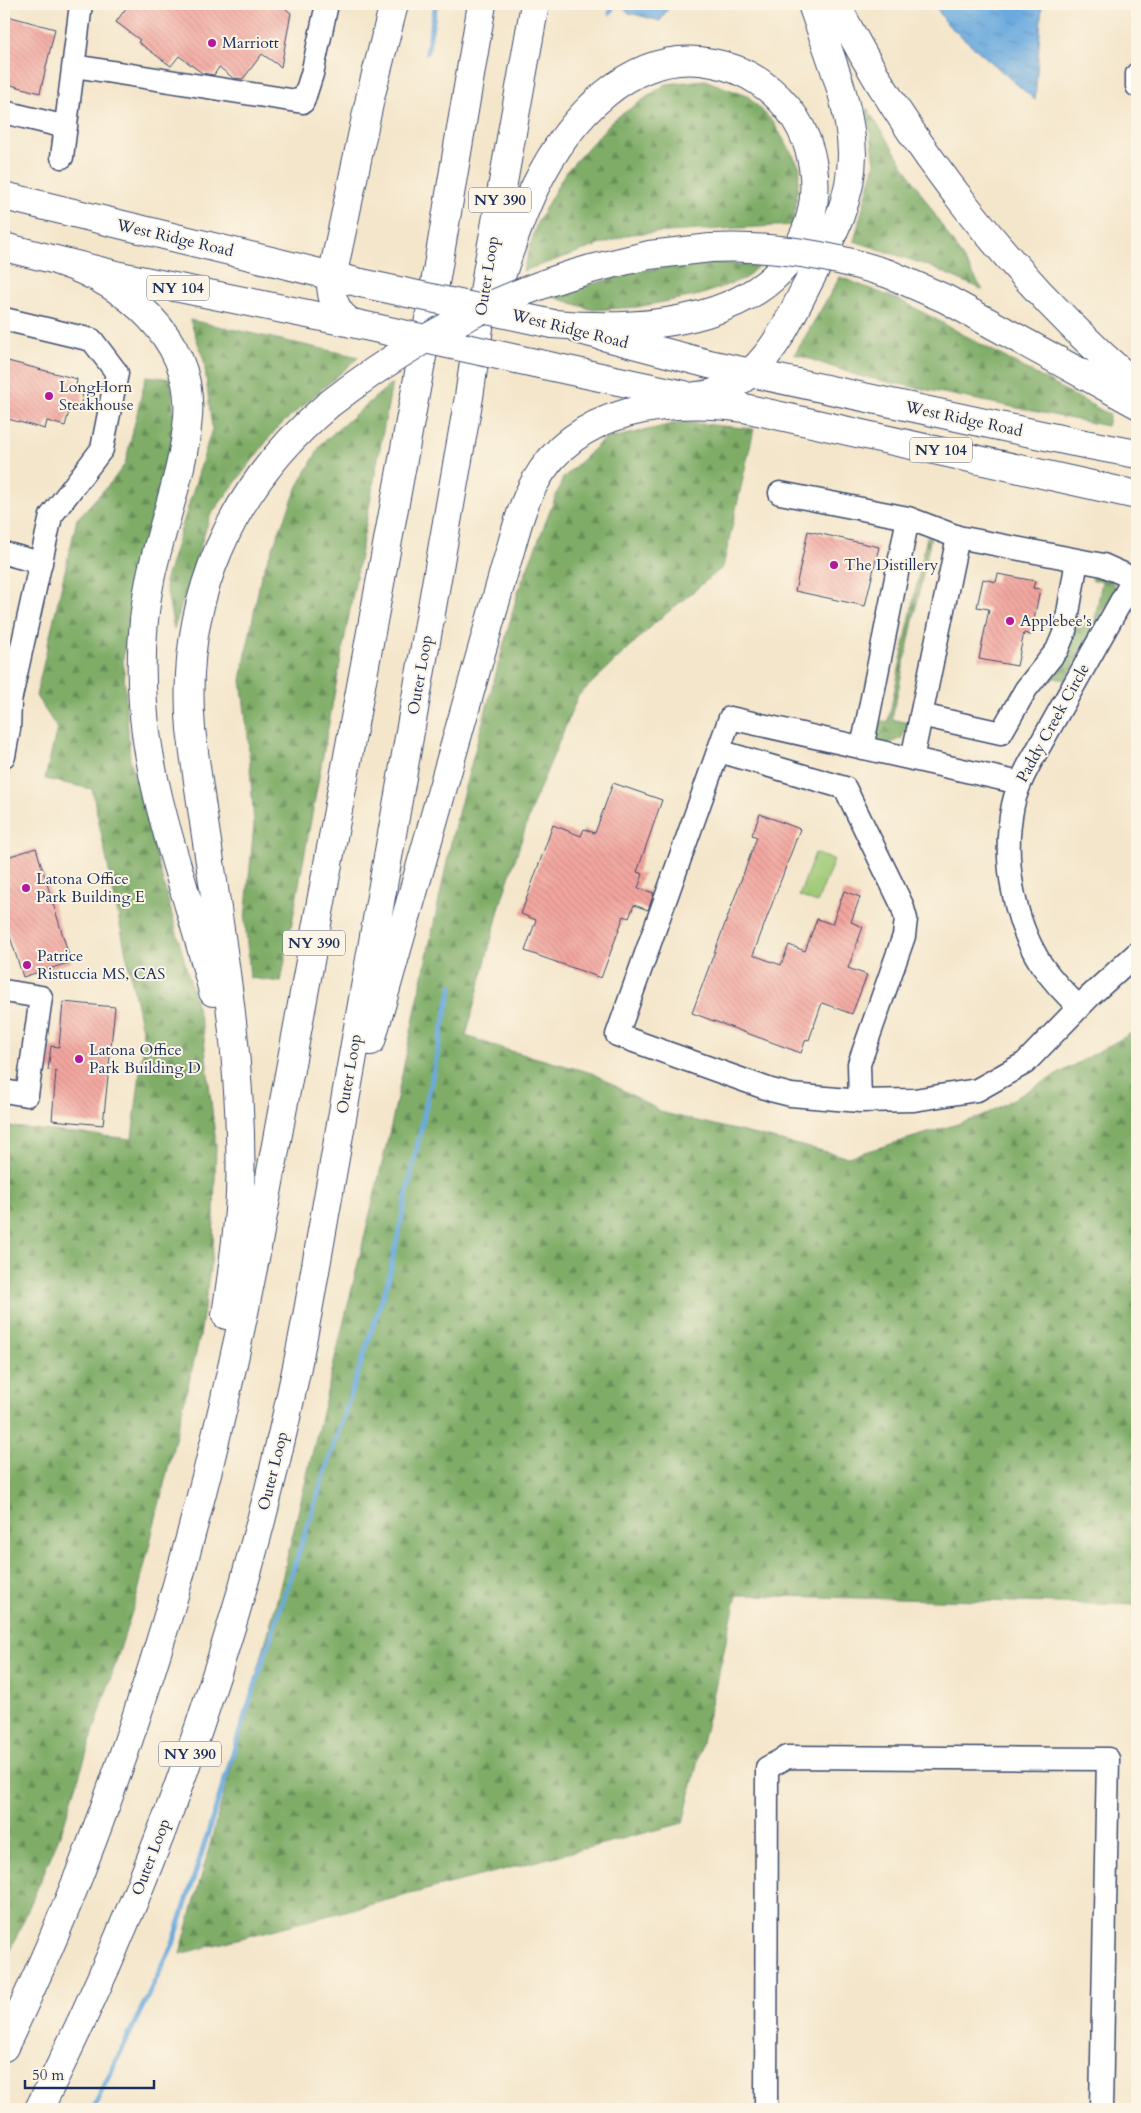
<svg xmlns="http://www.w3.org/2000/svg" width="1141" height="2113" font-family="Cardo,serif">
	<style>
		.grass { fill: #9fc976; stroke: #5d7c6a }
		.forest { fill: url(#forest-firs); stroke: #4d6e62 }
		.water { fill: url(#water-ripples); stroke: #426c9e }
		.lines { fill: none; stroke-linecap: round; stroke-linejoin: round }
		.stream { stroke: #6aaade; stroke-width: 5 }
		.building { fill: url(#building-back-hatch) }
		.minor-casing { stroke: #3c4a6e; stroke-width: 25 }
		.major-casing { stroke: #3c4a6e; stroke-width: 30 }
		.highway-casing { stroke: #3c4a6e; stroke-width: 30 }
		.minor { stroke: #fff; stroke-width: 22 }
		.major { stroke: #fff; stroke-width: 28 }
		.highway { stroke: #fff; stroke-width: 28 }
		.major-bridge-casing { stroke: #3c4a6e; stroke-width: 30; stroke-linecap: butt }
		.highway-bridge-casing { stroke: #3c4a6e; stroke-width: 30; stroke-linecap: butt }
		.major-bridge { stroke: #fff; stroke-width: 28 }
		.highway-bridge { stroke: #fff; stroke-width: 28 }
		.poi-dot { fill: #b5179e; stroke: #fcf5e5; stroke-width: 2 }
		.labels { text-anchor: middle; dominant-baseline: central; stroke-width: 4; stroke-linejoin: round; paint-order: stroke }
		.shield { fill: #fcf5e5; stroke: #5e6a86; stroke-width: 1 }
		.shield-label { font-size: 15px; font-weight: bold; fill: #1b2f5e }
		.poi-label { font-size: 16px; fill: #1b2f5e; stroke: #fcf5e5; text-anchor: start }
		.street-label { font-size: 16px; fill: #1b2f5e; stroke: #fcf5e5 }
	</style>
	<defs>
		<pattern id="forest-firs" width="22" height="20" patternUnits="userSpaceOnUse" patternTransform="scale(1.25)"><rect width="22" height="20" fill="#7fad67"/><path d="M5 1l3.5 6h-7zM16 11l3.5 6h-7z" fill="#678d58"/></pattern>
		<pattern id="water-ripples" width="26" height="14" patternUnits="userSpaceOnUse" patternTransform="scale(1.25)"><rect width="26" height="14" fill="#6aaade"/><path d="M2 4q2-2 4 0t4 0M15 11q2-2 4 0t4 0" fill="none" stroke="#568bb7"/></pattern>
		<pattern id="building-back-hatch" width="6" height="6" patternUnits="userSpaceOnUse" patternTransform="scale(1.25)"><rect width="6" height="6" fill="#f2a59e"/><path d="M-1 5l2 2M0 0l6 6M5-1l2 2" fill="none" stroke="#cf8e8a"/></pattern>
	</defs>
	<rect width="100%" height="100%" fill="#fcf5e5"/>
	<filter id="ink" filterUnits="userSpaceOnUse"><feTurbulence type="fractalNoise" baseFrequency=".02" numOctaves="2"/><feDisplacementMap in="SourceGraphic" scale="10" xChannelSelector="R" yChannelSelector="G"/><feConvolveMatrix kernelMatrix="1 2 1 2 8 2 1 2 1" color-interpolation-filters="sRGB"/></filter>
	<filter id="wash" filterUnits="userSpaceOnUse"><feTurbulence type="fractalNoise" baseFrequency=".0096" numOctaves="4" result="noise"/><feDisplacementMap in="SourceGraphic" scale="20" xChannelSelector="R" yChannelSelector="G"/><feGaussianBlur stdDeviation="1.12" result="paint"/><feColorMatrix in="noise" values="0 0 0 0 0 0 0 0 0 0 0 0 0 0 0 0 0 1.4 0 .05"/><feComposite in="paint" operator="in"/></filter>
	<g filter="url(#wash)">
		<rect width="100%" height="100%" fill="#f4e6cb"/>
		<path class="grass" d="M 815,853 L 834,860 L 817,903 L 799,896 Z"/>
		<path class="forest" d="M 705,80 L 749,97 L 773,122 L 800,167 L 793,225 L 631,234 L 523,271 L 537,223 L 565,173 L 612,121 L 666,84 Z
			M 867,108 L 983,290 L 929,266 L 854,241 L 875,163 Z
			M 711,262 L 758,266 L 746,278 L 700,295 L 637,307 L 593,310 L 551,296 L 638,271 Z
			M 840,277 L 904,302 L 1110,415 L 1107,426 L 859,376 L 795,354 Z
			M 190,320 L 359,357 L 276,429 L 210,516 L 174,629 L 165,582 L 212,429 L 204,360 Z
			M 146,376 L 171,379 L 175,429 L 138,565 L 123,659 L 130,759 L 203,1030 L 216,1145 L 213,1249 L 200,1336 L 137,1596 L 62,1830 L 4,1966 L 4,1126 L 132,1139 L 144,1040 L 92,789 L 45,779 L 57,728 L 36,696 L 77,519 L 113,480 L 125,464 Z
			M 392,383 L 281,982 L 250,978 L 245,919 L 254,825 L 248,736 L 241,680 L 261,576 L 298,486 L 322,443 Z
			M 682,422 L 754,429 L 723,567 L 656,622 L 578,696 L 534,802 L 501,902 L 466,1036 L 504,1049 L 592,1073 L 664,1113 L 848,1157 L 981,1117 L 1137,1030 L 1137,1605 L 737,1595 L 683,1823 L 180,1954 L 276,1604 L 391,1126 L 455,824 L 518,592 L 563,478 L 603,440 Z
			M 927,536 L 931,537 L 892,719 L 909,723 L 901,739 L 890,743 L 879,742 L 872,734 L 875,720 L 888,722 Z
			M 1094,570 L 1107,573 L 1116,588 L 1018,768 L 1015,767 L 1066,680 L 1050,677 L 1073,622 L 1094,625 L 1102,581 L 1092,580 Z"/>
		<path class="water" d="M 619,4 L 671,4 L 660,21 L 629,13 Z
			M 934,4 L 1042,4 L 1035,100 L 947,24 Z"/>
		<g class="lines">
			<path class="stream" d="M 610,13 L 614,4
				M 427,52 L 436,4
				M 93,2109 L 173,1944 L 241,1728 L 388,1281 L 452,985"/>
		</g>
		<g id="blocks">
			<path class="building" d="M 129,4 L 279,4 L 291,13 L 281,67 L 262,54 L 243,79 L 233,78 L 219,67 L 214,75 L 202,73 L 179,56 L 171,66 L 138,42 L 140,40 L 116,22 Z
				M 4,15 L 55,29 L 40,93 L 4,83 Z
				M 4,360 L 77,379 L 76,386 L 84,388 L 80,407 L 71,404 L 65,426 L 47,421 L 45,429 L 4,418 Z
				M 808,531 L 879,547 L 865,606 L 795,591 Z
				M 998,574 L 1035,581 L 1033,588 L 1040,589 L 1031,635 L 1024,633 L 1017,666 L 979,659 L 989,609 L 977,607 L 983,579 L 996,582 Z
				M 613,783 L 662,800 L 637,872 L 643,874 L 638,888 L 654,893 L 648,910 L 634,905 L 629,918 L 624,916 L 601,978 L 525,951 L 536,920 L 521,914 L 553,825 L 581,836 L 584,829 L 595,833 Z
				M 760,814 L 800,829 L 753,955 L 781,965 L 789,945 L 805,951 L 817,919 L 832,924 L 844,891 L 860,897 L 851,922 L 863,927 L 848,968 L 867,975 L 852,1014 L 822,1003 L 809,1040 L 806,1039 L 801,1053 L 692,1013 L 757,837 L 752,835 Z
				M 36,848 L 71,962 L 23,977 L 4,918 L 4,858 Z
				M 63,1002 L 115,1007 L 103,1125 L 52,1120 L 56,1071 L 48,1070 L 51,1046 L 59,1047 Z"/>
		</g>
	</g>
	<g filter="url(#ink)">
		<use href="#blocks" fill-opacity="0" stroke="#3c4a6e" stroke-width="1"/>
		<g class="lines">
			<defs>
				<path id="minor" d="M 74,66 L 303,102 L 312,74 L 327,4
					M 1137,74 L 1137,86
					M 4,112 L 66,127
					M 62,157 L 81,4
					M 4,319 L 92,340 L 117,373 L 102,449 L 51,516 L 10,701 L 9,729 L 4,756
					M 780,493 L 908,518 L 958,537 L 1103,565 L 1137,580
					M 4,553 L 41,563
					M 921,715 L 1001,733 L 1026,689 L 1057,650 L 1065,631 L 1077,560
					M 862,748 L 908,518
					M 719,751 L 845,788 L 902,905 L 906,919 L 904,936 L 859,1064 L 860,1101
					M 912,759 L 958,537
					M 1020,783 L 730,718 L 617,1035 L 771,1090 L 791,1095 L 860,1101 L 914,1100 L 977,1090 L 1025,1063 L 1090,996 L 1137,953
					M 4,991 L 41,997 L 27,1095 L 4,1091
					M 1079,1007 C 1065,994 1052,980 1041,964 C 1013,920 1002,857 1013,805 C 1016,790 1023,776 1030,763 L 1133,580
					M 766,2109 L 767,1768 L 787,1757 L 1108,1759 L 1101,2109"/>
				<path id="major" d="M 4,196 L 361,283
					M 4,247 L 120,276 L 352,323
					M 580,330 L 709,364 L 1074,442 L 1137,454"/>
				<path id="highway" d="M 836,4 C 906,144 1018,284 1137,386
					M 58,261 C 125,283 194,338 188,417 C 184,470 163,522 151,575 C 142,617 140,661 143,704 C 150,803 190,896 213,992
					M 591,269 L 649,255 L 711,248
					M 889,274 L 946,299 L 1137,404
					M 499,282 C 510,250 520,217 535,187 C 567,121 631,46 713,63 C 746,69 776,89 795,118 C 813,146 819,183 811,215 C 782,324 645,332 553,324
					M 352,323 C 337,315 331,299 331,282 L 371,94 L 394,4
					M 544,365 L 684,395
					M 696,396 C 716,395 737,385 751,372 C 776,349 790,319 805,289 C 827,246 852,204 852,154 C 851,103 828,52 812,4
					M 726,404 L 1137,495
					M 371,1041 L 505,568 C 514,539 520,508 535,482 C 577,407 667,398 744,408
					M 226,1315 C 232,1275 238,1235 240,1195 C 245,1038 210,883 191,729 C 180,600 230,488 328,405
					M 4,2047 C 124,1797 202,1529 255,1258 L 429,319 L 482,4
					M 39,2109 C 166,1857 256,1588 308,1311 L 469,397 L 487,272 L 535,4"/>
			</defs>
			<use href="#minor" class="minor-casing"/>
			<use href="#major" class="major-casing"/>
			<use href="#highway" class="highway-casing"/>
			<use href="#minor" class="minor"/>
			<use href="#major" class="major"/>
			<use href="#highway" class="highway"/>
			<defs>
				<path id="major-bridge" d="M 361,283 L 553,324"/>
				<path id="highway-bridge" d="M 711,248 C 772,245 831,255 889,274
					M 352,323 L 544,365
					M 328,405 C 407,343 494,296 591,269"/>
			</defs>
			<use href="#major-bridge" class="major-bridge-casing"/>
			<use href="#highway-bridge" class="highway-bridge-casing"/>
			<use href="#major-bridge" class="major-bridge"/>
			<use href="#highway-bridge" class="highway-bridge"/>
		</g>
	</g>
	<g class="poi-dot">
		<circle cx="212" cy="43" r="5"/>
		<circle cx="49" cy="396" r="5"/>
		<circle cx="834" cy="565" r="5"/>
		<circle cx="1010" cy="621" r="5"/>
		<circle cx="26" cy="888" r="5"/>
		<circle cx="27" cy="965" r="5"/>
		<circle cx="79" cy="1059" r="5"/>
	</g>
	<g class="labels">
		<g class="shield">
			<rect x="469" y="187.5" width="62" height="25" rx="4"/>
			<rect x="147" y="275.5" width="62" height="25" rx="4"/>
			<rect x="910" y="437.5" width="62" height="25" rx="4"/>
			<rect x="283" y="930.5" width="62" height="25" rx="4"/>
			<rect x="159" y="1741.5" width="62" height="25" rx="4"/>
		</g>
		<g class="shield-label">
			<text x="500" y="200">NY 390</text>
			<text x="178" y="288">NY 104</text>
			<text x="941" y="450">NY 104</text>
			<text x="314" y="943">NY 390</text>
			<text x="190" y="1754">NY 390</text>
		</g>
		<g class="poi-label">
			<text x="222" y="43">Marriott</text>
			<text x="59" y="387">LongHorn<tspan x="59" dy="18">Steakhouse</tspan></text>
			<text x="844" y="565">The Distillery</text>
			<text x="1020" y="621">Applebee's</text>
			<text x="36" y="879">Latona Office<tspan x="36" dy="18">Park Building E</tspan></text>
			<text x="37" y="956">Patrice<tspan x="37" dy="18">Ristuccia MS, CAS</tspan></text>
			<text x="89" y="1050">Latona Office<tspan x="89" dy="18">Park Building D</tspan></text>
		</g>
		<g class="street-label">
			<text transform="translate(175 238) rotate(13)">West Ridge Road</text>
			<text transform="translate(487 276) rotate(-81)">Outer Loop</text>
			<text transform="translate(570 329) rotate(14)">West Ridge Road</text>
			<text transform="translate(964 419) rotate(12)">West Ridge Road</text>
			<text transform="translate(420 675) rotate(-80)">Outer Loop</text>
			<text transform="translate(1053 723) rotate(-61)">Paddy Creek Circle</text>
			<text transform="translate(349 1074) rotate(-80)">Outer Loop</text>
			<text transform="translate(273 1471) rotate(-76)">Outer Loop</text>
			<text transform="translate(151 1857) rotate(-69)">Outer Loop</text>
		</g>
	</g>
	<rect width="1141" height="2113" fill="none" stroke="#fcf5e5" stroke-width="20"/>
	<path d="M25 2080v8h129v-8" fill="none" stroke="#1b2f5e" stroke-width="2.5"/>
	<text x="32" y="2080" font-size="15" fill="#1b2f5e" stroke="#fcf5e5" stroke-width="4" paint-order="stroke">50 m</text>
</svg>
